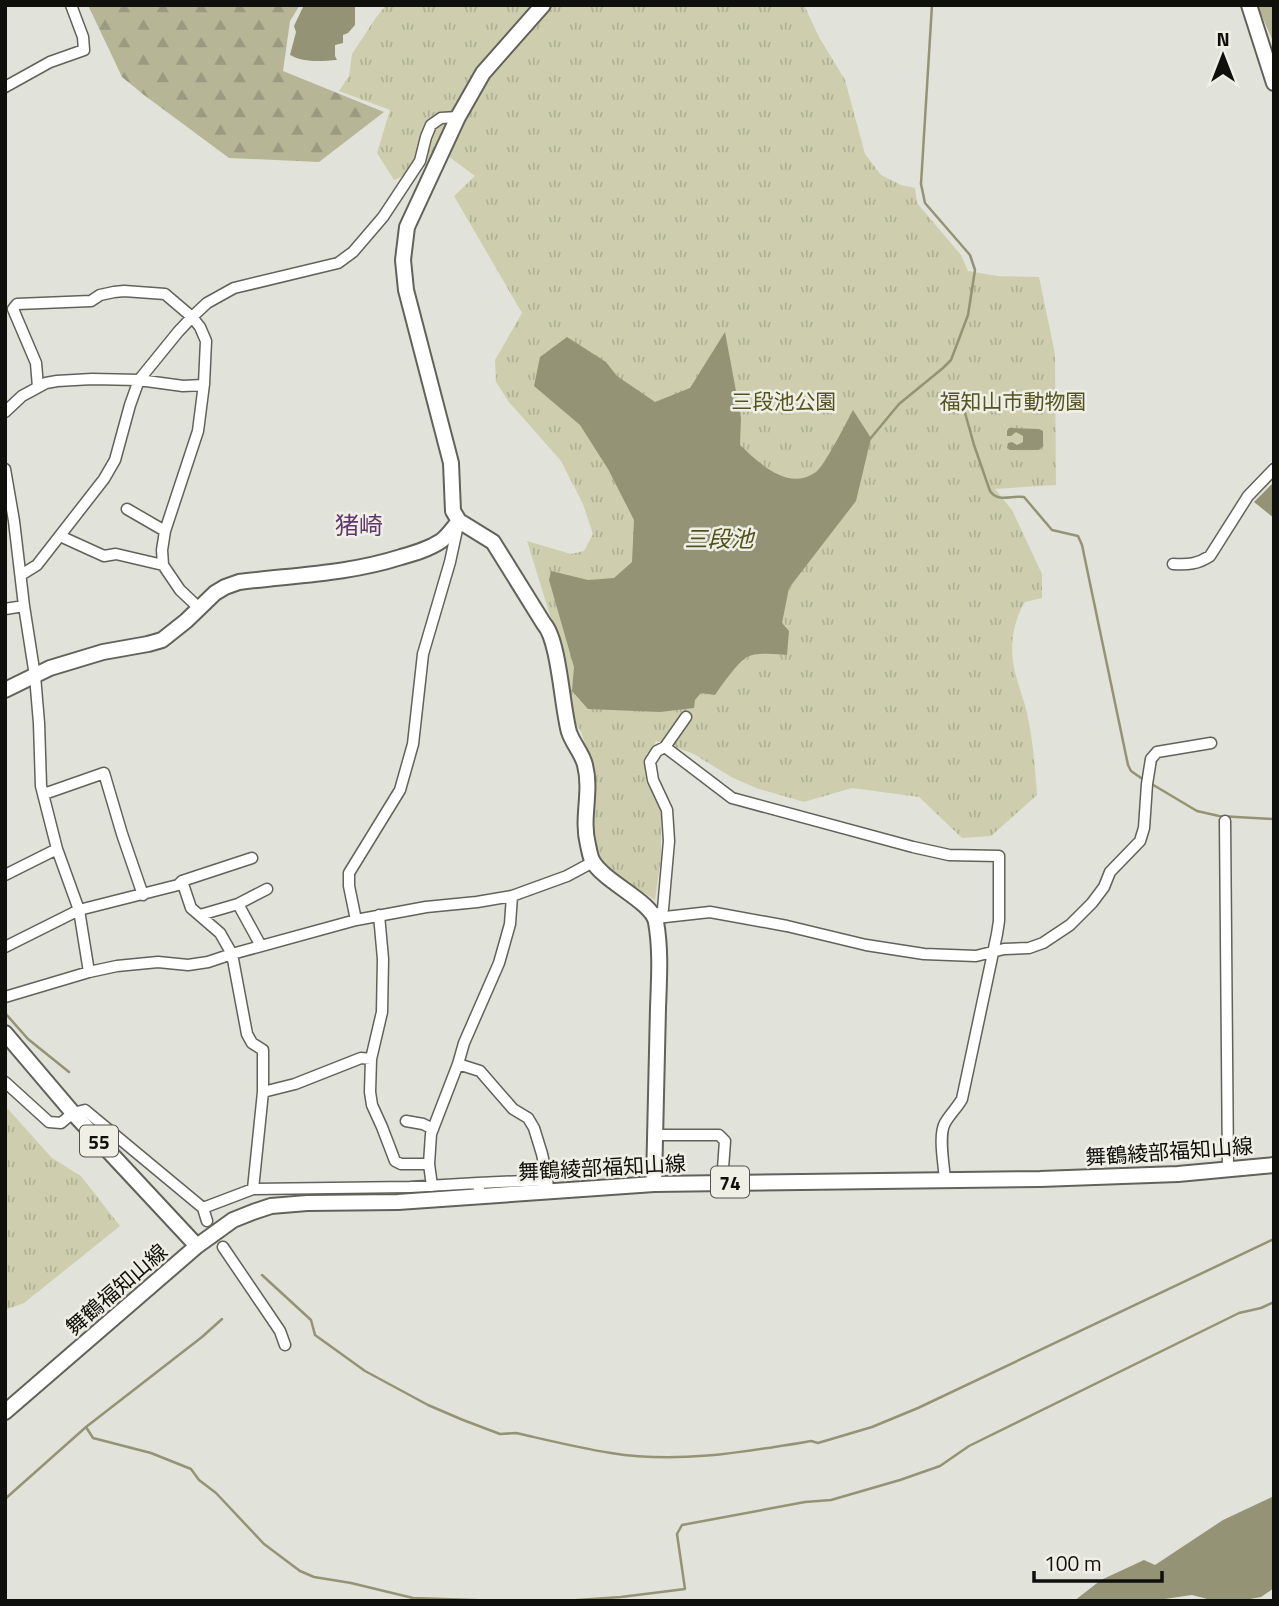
<svg xmlns="http://www.w3.org/2000/svg" width="1279" height="1606" font-family="'Titillium Web','Noto Sans JP',sans-serif">
	<style>
		.forest { fill: url(#forest-firs) }
		.park { fill: url(#park-tufts) }
		.water { fill: #949375 }
		.lines { fill: none; stroke-linecap: round; stroke-linejoin: round }
		.stream { stroke: #949375; stroke-width: 2.5 }
		.street-casing { stroke: #62625a; stroke-width: 13 }
		.secondary-casing { stroke: #62625a; stroke-width: 18 }
		.primary-casing { stroke: #62625a; stroke-width: 18 }
		.street { stroke: #fff; stroke-width: 10 }
		.secondary { stroke: #fff; stroke-width: 14 }
		.primary { stroke: #fff; stroke-width: 14 }
		.labels { text-anchor: middle; dominant-baseline: central; stroke-width: 5; stroke-linejoin: round; paint-order: stroke }
		.shield { fill: #efefe6; stroke: #52524d; stroke-width: 2 }
		.shield-label { font-size: 19px; font-weight: bold; fill: #0f0f0c }
		.park-label { font-size: 21px; fill: #55531e; stroke: #efefe6 }
		.street-label { font-size: 21px; fill: #0f0f0c; stroke: #efefe6 }
		.water-label { font-size: 23px; font-style: italic; fill: #52501b; stroke: #efefe6 }
		.quarter-label { font-size: 24px; fill: #60376e; stroke: #efefe6 }
	</style>
	<defs>
		<pattern id="forest-firs" width="22" height="20" patternUnits="userSpaceOnUse" patternTransform="scale(1.75)"><rect width="22" height="20" fill="#b6b596"/><path d="M5 1l3.5 6h-7zM16 11l3.5 6h-7z" fill="#9b9a80"/></pattern>
		<pattern id="park-tufts" width="24" height="20" patternUnits="userSpaceOnUse" patternTransform="scale(1.75)"><rect width="24" height="20" fill="#ceceaf"/><path d="M3 7l-1-3M5 7V3M7 7l1-3M15 17l-1-3M17 17v-4M19 17l1-3" fill="none" stroke="#b0b095"/></pattern>
	</defs>
	<rect width="100%" height="100%" fill="#e1e2d9"/>
	<path class="forest" d="M 88,5 L 300,5 L 290,21 L 283,71 L 384,112 L 319,162 L 229,158 L 144,95 L 122,77 Z
		M 1257,5 L 1274,5 L 1274,44 L 1272,39 Z"/>
	<path class="park" d="M 386,5 L 804,5 L 819,37 L 845,80 L 865,154 L 881,175 L 901,185 L 915,188 L 917,203 L 961,255 L 968,271 L 997,276 L 1039,277 L 1055,354 L 1056,485 L 995,489 L 1012,510 L 1042,574 L 1042,598 L 1025,602 C 1011,625 1009,651 1016,676 C 1019,688 1024,700 1027,713 C 1033,740 1035,767 1037,795 L 991,836 L 962,838 L 919,797 L 852,788 L 804,802 L 759,789 L 733,778 L 692,753 L 656,741 L 645,765 L 646,781 L 657,798 L 661,814 L 661,857 L 655,900 L 615,874 L 596,855 L 594,834 L 596,775 L 581,732 L 570,712 L 562,654 L 527,541 L 571,554 L 584,551 L 593,534 L 583,504 L 561,461 L 509,402 L 496,382 L 495,360 L 522,313 L 454,196 L 475,176 L 448,156 L 394,180 L 377,153 L 390,110 L 339,91 L 349,76 L 352,54 L 377,16 Z
		M 8,1109 L 52,1158 L 81,1176 L 120,1226 L 24,1303 L 5,1310 L 5,1111 Z"/>
	<path class="water" d="M 304,5 L 355,5 L 355,25 L 348,33 L 343,35 L 343,43 L 335,45 L 335,56 L 337,60 C 321,61 304,63 290,55 L 296,32 L 294,26 Z
		M 725,332 L 741,418 L 740,445 C 759,463 788,492 816,472 C 824,467 847,421 853,410 L 871,438 L 856,501 L 789,588 L 782,623 L 789,631 L 787,655 C 776,654 757,652 747,657 C 738,662 721,686 715,695 L 701,693 L 695,700 L 694,708 L 660,712 L 588,709 L 572,691 L 574,667 L 549,580 L 551,571 L 588,580 L 614,578 L 632,562 L 634,520 L 608,469 L 580,425 L 534,386 L 540,357 L 567,337 L 606,362 L 617,376 L 655,402 L 690,388 Z
		M 1009,428 L 1039,429 L 1043,431 L 1043,446 L 1039,450 L 1010,450 L 1007,448 L 1008,443 L 1012,442 L 1017,445 L 1023,442 L 1023,436 L 1016,432 L 1011,436 L 1007,436 L 1007,431 Z
		M 1274,482 L 1274,518 L 1254,502 Z
		M 1274,1496 L 1274,1588 L 1261,1597 L 1239,1601 L 1215,1601 L 1192,1595 L 1151,1601 L 1074,1601 L 1101,1580 L 1144,1560 L 1155,1565 L 1223,1520 Z"/>
	<g class="lines">
		<path class="stream" d="M 962,402 L 974,445 L 990,491 C 998,503 1012,495 1024,497 L 1052,530 L 1078,536 L 1082,545 L 1128,765 L 1131,771 L 1144,780
			M 870,439 L 899,404 L 943,368 L 951,360 L 968,315 L 975,270 L 970,255 L 925,203 L 921,184 L 932,5
			M 1150,783 L 1197,811 L 1219,816 L 1274,819
			M 5,1013 L 28,1039 L 69,1072
			M 262,1275 L 311,1320 L 315,1335 L 365,1371 L 428,1405 L 463,1420 L 500,1434 L 516,1433 C 547,1440 579,1448 611,1453 C 678,1464 745,1452 811,1441 L 818,1443 L 872,1427 L 918,1408 L 1274,1239
			M 86,1427 L 93,1438 L 151,1453 L 191,1469 L 199,1480 L 216,1493 L 264,1544 L 300,1571 L 314,1577 L 351,1583 L 413,1598 L 502,1601
			M 5,1499 L 86,1427 L 202,1337 L 222,1319
			M 564,1601 L 621,1597 L 685,1589 L 677,1534 L 682,1525 L 805,1502 L 831,1500 L 900,1480 L 940,1466 L 969,1446 L 1239,1313 L 1261,1308 L 1274,1302"/>
		<defs>
			<path id="street" d="M 5,87 L 50,62 L 84,50 L 83,37 L 71,5
				M 38,387 L 36,363 L 13,309 L 17,304 L 91,301 L 100,295 L 114,292 L 124,291 L 165,294 L 192,317 L 207,303 L 234,288 L 338,263 L 353,252 L 383,217 L 420,161 L 426,137 L 431,125 L 441,118 L 458,117
				M 5,412 L 22,396 L 46,383 L 57,381 L 92,379 L 139,380 L 183,386 L 203,385
				M 5,469 L 14,521 L 24,606 L 35,676 L 39,723 L 41,786 L 57,849 L 79,910 L 89,972
				M 127,509 L 165,531
				M 60,536 L 104,556 L 116,554 L 163,565
				M 1173,564 C 1188,565 1198,564 1210,556 L 1248,496 L 1274,469
				M 21,575 L 37,565 L 104,479 L 115,460 L 130,405 L 139,380 L 178,332 L 192,317 L 200,327 L 206,341 L 204,384 L 198,431 L 165,531 L 162,550 L 163,565 L 180,590 L 199,608
				M 5,609 L 24,606
				M 665,747 L 732,798 L 913,847 L 949,855 L 999,856 L 999,921 L 997,934 L 962,1099 C 957,1108 950,1114 945,1123 C 938,1135 944,1165 945,1180
				M 44,794 L 104,773 L 122,834 L 143,895
				M 1225,821 L 1228,1170
				M 5,875 L 57,849
				M 182,881 L 191,908 L 220,933 L 232,954 L 247,1034 L 252,1043 L 263,1050 L 263,1092 L 253,1189
				M 238,904 L 267,889
				M 200,915 L 238,904 L 261,946
				M 379,915 L 383,959 L 382,1012 L 371,1059 L 370,1092 L 372,1105 L 382,1127 L 395,1161 L 401,1164 L 429,1164
				M 656,918 L 710,912 L 787,926 L 866,945 L 924,954 L 976,956 L 1004,949 L 1029,948 L 1043,943 L 1070,925 L 1092,903 L 1104,887 L 1110,872 L 1140,841 L 1144,828 L 1147,784 L 1151,759 L 1157,752 L 1211,743
				M 656,918 L 663,909 L 669,841 L 667,810 L 653,780 L 650,762 L 657,751 L 665,747 L 686,717
				M 356,920 L 349,886 L 349,873 L 400,790 L 413,744 L 423,654 L 450,562 L 458,525
				M 5,947 L 79,910 L 178,885 L 182,881 L 252,858
				M 5,997 L 89,972 L 117,966 L 158,962 L 188,965 L 208,962 L 232,954 L 356,920 L 426,907 L 477,902 L 512,896
				M 458,1064 L 480,1071 L 513,1109 L 528,1118 L 534,1128 L 542,1154 L 547,1177 L 548,1191
				M 5,1082 L 49,1122 L 61,1123 L 73,1113 L 85,1110 L 203,1208 L 253,1189 L 410,1187 L 478,1183 L 480,1196
				M 263,1092 L 295,1084 L 361,1058 L 371,1059
				M 406,1121 L 423,1124 L 433,1129
				M 655,1135 L 719,1135 L 725,1141 L 722,1182
				M 478,1183 L 547,1180
				M 432,1186 L 429,1164 L 431,1134 L 458,1064 L 464,1043 L 499,963 L 510,924 L 512,896 L 567,876 L 593,862
				M 203,1208 L 207,1221
				M 223,1247 L 280,1331 L 285,1345"/>
			<path id="secondary" d="M 543,5 L 483,73 L 458,117 L 407,227 L 403,260 L 406,290 L 451,463 L 453,511 L 459,521 L 493,542 L 544,624 C 559,640 562,707 569,732 C 573,744 582,753 585,765 C 592,792 581,818 588,845 C 589,849 590,856 592,860 C 603,882 652,901 656,922 C 661,950 659,980 658,1008 C 657,1066 655,1125 654,1184
				M 1249,5 L 1274,83
				M 5,690 L 50,668 L 103,652 L 148,644 L 162,640 L 186,621 L 215,593 L 225,587 L 239,582 C 294,575 348,574 401,557 C 415,553 429,549 441,541 C 447,537 454,527 459,521"/>
			<path id="primary" d="M 5,1033 L 73,1113 L 197,1246
				M 5,1412 L 197,1246 L 233,1220 L 253,1212 L 271,1206 L 307,1203 L 398,1202 L 654,1184 L 1040,1179 L 1178,1174 L 1274,1165"/>
		</defs>
		<use href="#street" class="street-casing"/>
		<use href="#secondary" class="secondary-casing"/>
		<use href="#primary" class="primary-casing"/>
		<use href="#street" class="street"/>
		<use href="#secondary" class="secondary"/>
		<use href="#primary" class="primary"/>
	</g>
	<g class="labels">
		<g class="shield">
			<rect x="80" y="1125.5" width="38" height="31" rx="5"/>
			<rect x="711" y="1166.5" width="38" height="31" rx="5"/>
		</g>
		<g class="shield-label">
			<text x="99" y="1141">55</text>
			<text x="730" y="1182">74</text>
		</g>
		<g class="park-label">
			<text x="784" y="401">三段池公園</text>
			<text x="1013" y="401">福知山市動物園</text>
		</g>
		<g class="street-label">
			<text transform="translate(1169 1151) rotate(-4)">舞鶴綾部福知山線</text>
			<text transform="translate(602 1167) rotate(-3)">舞鶴綾部福知山線</text>
			<text transform="translate(116 1289) rotate(-41)">舞鶴福知山線</text>
		</g>
		<g class="water-label">
			<text x="719" y="538">三段池</text>
		</g>
		<g class="quarter-label">
			<text x="359" y="525">猪崎</text>
		</g>
	</g>
	<rect width="1279" height="1606" fill="none" stroke="#0f0f0c" stroke-width="14"/>
	<g transform="translate(1223 56)" stroke="#efefe6" stroke-width="5" paint-order="stroke">
	<path d="M0-5L12 26L0 18L-12 26Z" fill="#0f0f0c"/>
	<text y="-10" font-size="19" font-weight="bold" text-anchor="middle" fill="#0f0f0c">N</text>
	</g>
	<path d="M1034 1571v10h128v-10" fill="none" stroke="#0f0f0c" stroke-width="3.5"/>
	<text x="1044" y="1571" font-size="21" fill="#0f0f0c" stroke="#efefe6" stroke-width="5" paint-order="stroke">100 m</text>
</svg>
